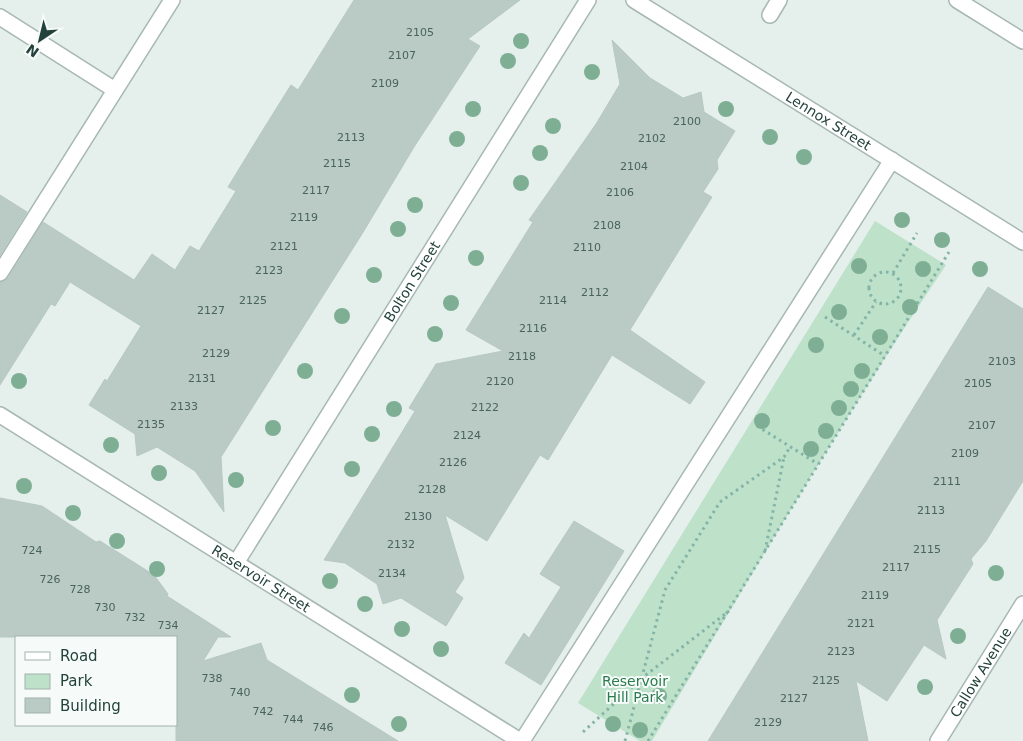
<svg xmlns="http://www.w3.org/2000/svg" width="1023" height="741" font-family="'DejaVu Sans',sans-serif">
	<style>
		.green { fill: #bde1c9 }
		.building { fill: #bacac4; stroke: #b7c9c3 }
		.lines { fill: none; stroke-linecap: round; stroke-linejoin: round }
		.service-casing { stroke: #a7b8b3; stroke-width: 18 }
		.minor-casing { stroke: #a7b8b3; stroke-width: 18 }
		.path { stroke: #84b4a8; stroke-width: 3; stroke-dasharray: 2.5 4; stroke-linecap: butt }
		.service { stroke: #fff; stroke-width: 15 }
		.minor { stroke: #fff; stroke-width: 15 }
		.tree { fill: #7eaf95 }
		.labels { text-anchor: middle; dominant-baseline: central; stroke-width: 4; stroke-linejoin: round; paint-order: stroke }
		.number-label { font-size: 11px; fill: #49645d }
		.street-label { font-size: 14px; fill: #23423b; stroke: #f6fbf9 }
		.park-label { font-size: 14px; fill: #2a7b4e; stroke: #f6fbf9 }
	</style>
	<rect width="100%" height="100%" fill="#e5efeb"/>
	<path class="green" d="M 875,221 L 946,265 C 842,420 748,581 652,741 L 640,741 L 578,703 Z"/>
	<path class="building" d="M 354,0 L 520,0 L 468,39 L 480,46 L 414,147 L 362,234 L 221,457 L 224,512 L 195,471 L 157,447 L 137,456 L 135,434 L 89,405 L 105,379 L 107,381 L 141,326 L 70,282 L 55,306 L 51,304 L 0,385 L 0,282 L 8,278 L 43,222 L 134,280 L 152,254 L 175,270 L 190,246 L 199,251 L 236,191 L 228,187 L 261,133 L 291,85 L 298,90 Z
		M 612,40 L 650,78 L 683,98 L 701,92 L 704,112 L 735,131 L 717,160 L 718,169 L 703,192 L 712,197 L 630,330 L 705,382 L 690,404 L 612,355 L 548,460 L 540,455 L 487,541 L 445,515 L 464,578 L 455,592 L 463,598 L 446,626 L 401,598 L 383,604 L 377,584 L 345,563 L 324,560 L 415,411 L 409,408 L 436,364 L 503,351 L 466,330 L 533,222 L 529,220 L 596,124 L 620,84 Z
		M 0,195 L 27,212 L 0,255 Z
		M 988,287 L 1023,309 L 1023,481 L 986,541 L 971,559 L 973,564 L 937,620 L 946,659 L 924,645 L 887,701 L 856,681 L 868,741 L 708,741 Z
		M 0,498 L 42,506 L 96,542 L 100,541 L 154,575 L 168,594 L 167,596 L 231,637 L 218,637 L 203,661 L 261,643 L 267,660 L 398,741 L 176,741 L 176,637 L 0,637 Z
		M 574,521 L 624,551 L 541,685 L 505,663 L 524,633 L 529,638 L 561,587 L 540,574 Z"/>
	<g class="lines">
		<defs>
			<path id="service" d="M 957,0 L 1023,41
				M 770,15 L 779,0
				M 0,17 L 115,90
				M 0,273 L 172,0
				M 522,741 L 892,160"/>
			<g id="minor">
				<path id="s1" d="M 634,0 L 1023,242"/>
				<path id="s2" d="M 0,415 L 520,741"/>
				<path id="s3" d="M 236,563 L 588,0"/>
				<path id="s4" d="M 938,741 L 1023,604"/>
			</g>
		</defs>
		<use href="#service" class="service-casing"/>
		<use href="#minor" class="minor-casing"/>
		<path class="path" d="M869 288a16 16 0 1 1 32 0a16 16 0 1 1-32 0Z
			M 893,273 L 917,233
			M 825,317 L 885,356
			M 854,335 L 876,302
			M 757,426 L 818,464
			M 765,551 L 784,457
			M 583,732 L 642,678 L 729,611
			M 625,741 L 665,590 L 720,502 L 784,457 L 790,447
			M 648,741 L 949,252"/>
		<use href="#service" class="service"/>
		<use href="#minor" class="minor"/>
	</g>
	<g class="tree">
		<circle cx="521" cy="41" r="8"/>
		<circle cx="508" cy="61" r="8"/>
		<circle cx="592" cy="72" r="8"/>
		<circle cx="473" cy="109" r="8"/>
		<circle cx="726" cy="109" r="8"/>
		<circle cx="553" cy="126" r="8"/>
		<circle cx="770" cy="137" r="8"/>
		<circle cx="457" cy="139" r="8"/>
		<circle cx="540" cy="153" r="8"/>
		<circle cx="804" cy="157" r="8"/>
		<circle cx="521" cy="183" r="8"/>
		<circle cx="415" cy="205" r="8"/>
		<circle cx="902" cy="220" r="8"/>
		<circle cx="398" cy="229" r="8"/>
		<circle cx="942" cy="240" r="8"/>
		<circle cx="476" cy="258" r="8"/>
		<circle cx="859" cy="266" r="8"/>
		<circle cx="923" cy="269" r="8"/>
		<circle cx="980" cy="269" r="8"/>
		<circle cx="374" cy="275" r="8"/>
		<circle cx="451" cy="303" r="8"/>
		<circle cx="910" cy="307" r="8"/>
		<circle cx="839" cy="312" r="8"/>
		<circle cx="342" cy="316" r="8"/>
		<circle cx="435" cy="334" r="8"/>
		<circle cx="880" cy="337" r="8"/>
		<circle cx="816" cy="345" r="8"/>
		<circle cx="305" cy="371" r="8"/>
		<circle cx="862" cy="371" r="8"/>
		<circle cx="19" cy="381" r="8"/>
		<circle cx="851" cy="389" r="8"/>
		<circle cx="839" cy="408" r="8"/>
		<circle cx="394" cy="409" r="8"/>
		<circle cx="762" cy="421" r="8"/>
		<circle cx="273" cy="428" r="8"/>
		<circle cx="826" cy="431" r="8"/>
		<circle cx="372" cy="434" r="8"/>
		<circle cx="111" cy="445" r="8"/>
		<circle cx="811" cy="449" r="8"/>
		<circle cx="352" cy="469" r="8"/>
		<circle cx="159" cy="473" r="8"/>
		<circle cx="236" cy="480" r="8"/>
		<circle cx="24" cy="486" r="8"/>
		<circle cx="73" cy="513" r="8"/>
		<circle cx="117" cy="541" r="8"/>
		<circle cx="157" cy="569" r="8"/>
		<circle cx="996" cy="573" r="8"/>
		<circle cx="330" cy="581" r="8"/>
		<circle cx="365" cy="604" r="8"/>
		<circle cx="402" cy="629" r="8"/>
		<circle cx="958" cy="636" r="8"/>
		<circle cx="441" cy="649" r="8"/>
		<circle cx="925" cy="687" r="8"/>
		<circle cx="352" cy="695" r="8"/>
		<circle cx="659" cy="696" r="8"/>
		<circle cx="399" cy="724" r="8"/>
		<circle cx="613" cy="724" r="8"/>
		<circle cx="640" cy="730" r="8"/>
	</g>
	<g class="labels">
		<g class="number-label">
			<text x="420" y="32">2105</text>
			<text x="402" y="55">2107</text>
			<text x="385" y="83">2109</text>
			<text x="687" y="121">2100</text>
			<text x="351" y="137">2113</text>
			<text x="652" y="138">2102</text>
			<text x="337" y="163">2115</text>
			<text x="634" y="166">2104</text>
			<text x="316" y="190">2117</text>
			<text x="620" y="192">2106</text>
			<text x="304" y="217">2119</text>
			<text x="607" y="225">2108</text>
			<text x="284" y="246">2121</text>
			<text x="587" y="247">2110</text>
			<text x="269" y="270">2123</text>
			<text x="595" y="292">2112</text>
			<text x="253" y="300">2125</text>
			<text x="553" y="300">2114</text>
			<text x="211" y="310">2127</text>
			<text x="533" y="328">2116</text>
			<text x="216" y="353">2129</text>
			<text x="522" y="356">2118</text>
			<text x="1002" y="361">2103</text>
			<text x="202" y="378">2131</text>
			<text x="500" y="381">2120</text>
			<text x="978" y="383">2105</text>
			<text x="184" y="406">2133</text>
			<text x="485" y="407">2122</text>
			<text x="151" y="424">2135</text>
			<text x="982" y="425">2107</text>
			<text x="467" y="435">2124</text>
			<text x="965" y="453">2109</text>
			<text x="453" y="462">2126</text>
			<text x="947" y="481">2111</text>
			<text x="432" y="489">2128</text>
			<text x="931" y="510">2113</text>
			<text x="418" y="516">2130</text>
			<text x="401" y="544">2132</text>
			<text x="927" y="549">2115</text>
			<text x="32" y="550">724</text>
			<text x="896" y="567">2117</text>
			<text x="392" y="573">2134</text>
			<text x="50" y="579">726</text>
			<text x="80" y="589">728</text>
			<text x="875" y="595">2119</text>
			<text x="105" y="607">730</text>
			<text x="135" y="617">732</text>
			<text x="861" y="623">2121</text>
			<text x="168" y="625">734</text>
			<text x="841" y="651">2123</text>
			<text x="212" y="678">738</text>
			<text x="826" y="680">2125</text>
			<text x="240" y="692">740</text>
			<text x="794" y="698">2127</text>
			<text x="263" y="711">742</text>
			<text x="293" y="719">744</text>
			<text x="768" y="722">2129</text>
			<text x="323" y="727">746</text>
		</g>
		<g class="street-label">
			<text stroke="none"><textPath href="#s1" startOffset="229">Lennox Street</textPath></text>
			<text stroke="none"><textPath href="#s3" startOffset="332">Bolton Street</textPath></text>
			<text stroke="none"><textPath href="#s2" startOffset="308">Reservoir Street</textPath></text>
			<text stroke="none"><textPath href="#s4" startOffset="81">Callow Avenue</textPath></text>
		</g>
		<g class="park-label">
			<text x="635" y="681">Reservoir<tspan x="635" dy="16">Hill Park</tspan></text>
		</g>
	</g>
	<rect x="15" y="636" width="162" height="90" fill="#f6fbf9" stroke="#a2b1ad"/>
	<rect x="25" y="652" width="25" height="8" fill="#ffffff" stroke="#a2b1ad"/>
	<text x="60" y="661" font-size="15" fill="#23423b">Road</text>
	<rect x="25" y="674" width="25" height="15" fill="#bde1c9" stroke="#a2b1ad"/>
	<text x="60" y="686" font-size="15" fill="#23423b">Park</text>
	<rect x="25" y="698" width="25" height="15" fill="#bacac4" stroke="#a2b1ad"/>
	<text x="60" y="711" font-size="15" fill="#23423b">Building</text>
	<g transform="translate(40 40) rotate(215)" stroke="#f6fbf9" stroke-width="4" paint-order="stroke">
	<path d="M0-4L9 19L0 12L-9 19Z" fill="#23423b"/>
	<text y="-8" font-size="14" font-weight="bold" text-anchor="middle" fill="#23423b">N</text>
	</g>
</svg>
